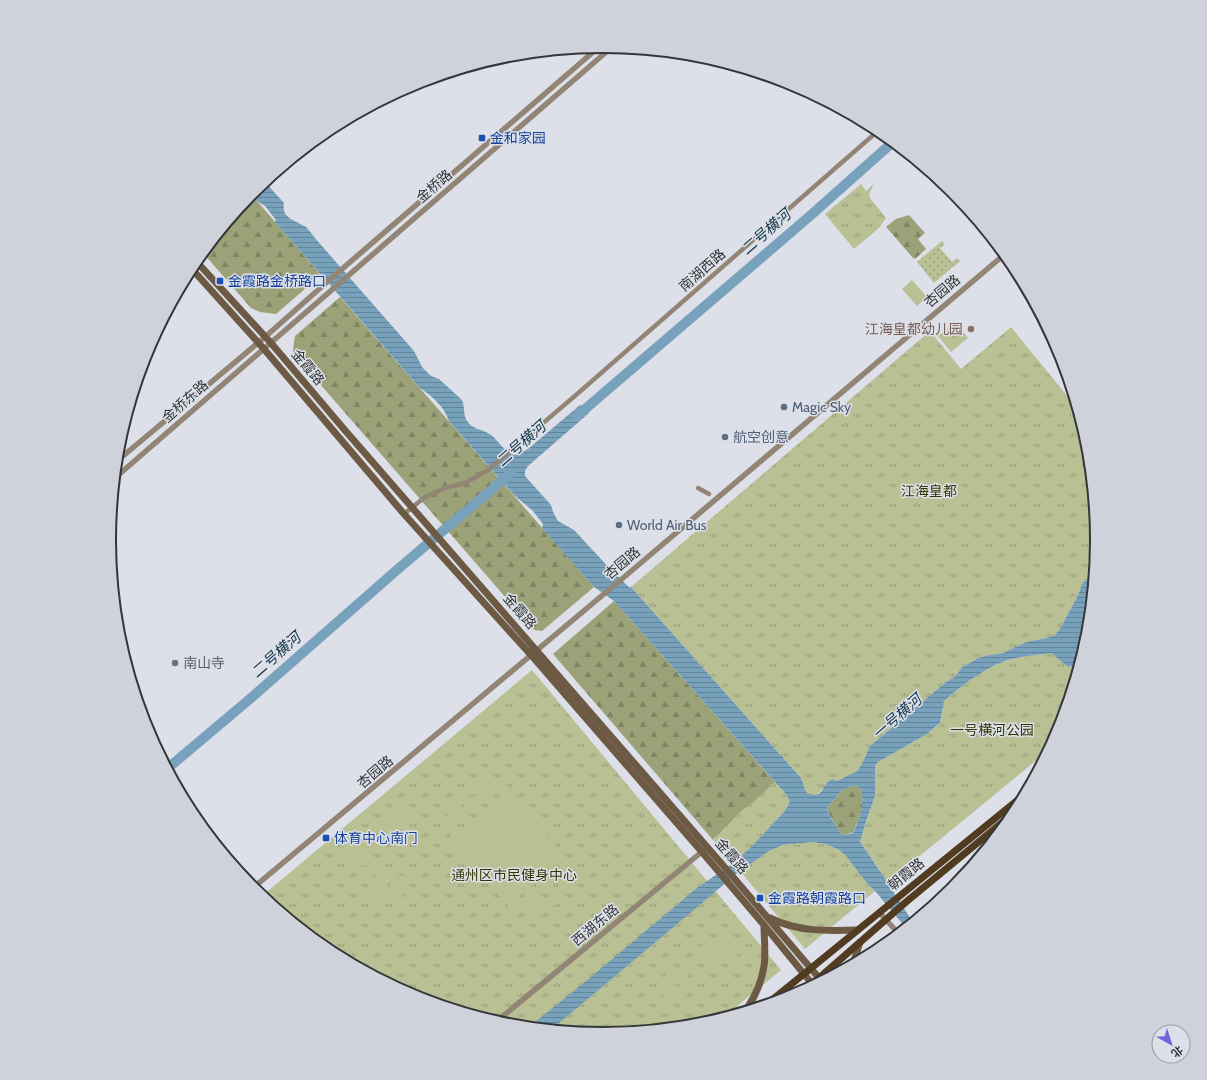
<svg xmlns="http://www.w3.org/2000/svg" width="1207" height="1080" font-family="Cabin,'Noto Sans SC',sans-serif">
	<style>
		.grass { fill: url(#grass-dots) }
		.forest { fill: url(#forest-firs) }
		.park { fill: url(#park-tufts) }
		.pitch { fill: #b8c094; fill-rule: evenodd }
		.water { fill: url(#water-rules); fill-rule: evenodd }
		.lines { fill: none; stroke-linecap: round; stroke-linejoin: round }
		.river { stroke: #78a2bc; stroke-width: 10 }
		.minor { stroke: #938576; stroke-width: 4.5 }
		.tertiary { stroke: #938576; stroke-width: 5.5 }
		.secondary { stroke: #6d5a45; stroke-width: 7 }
		.primary { stroke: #523c21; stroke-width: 7 }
		.transit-dot { fill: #1a4fb4; stroke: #dde0e9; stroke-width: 1.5 }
		.education-dot { fill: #8d6e63; stroke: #dde0e9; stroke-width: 1.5 }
		.service-dot { fill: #5c6f8a; stroke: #dde0e9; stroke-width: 1.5 }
		.worship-dot { fill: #6b7280; stroke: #dde0e9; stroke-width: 1.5 }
		.labels { text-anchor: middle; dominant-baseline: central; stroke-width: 3; stroke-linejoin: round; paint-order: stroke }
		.transit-label { font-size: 14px; fill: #164399; stroke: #dde0e9; text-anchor: start }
		.street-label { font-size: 14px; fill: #353639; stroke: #dde0e9 }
		.education-label { font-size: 14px; fill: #785e54; stroke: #dde0e9; text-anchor: end }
		.service-label { font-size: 14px; fill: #4e5e75; stroke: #dde0e9; text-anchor: start }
		.park-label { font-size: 14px; fill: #323701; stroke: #dde0e9 }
		.worship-label { font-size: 14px; fill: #5b616d; stroke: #dde0e9; text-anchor: start }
		.water-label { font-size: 15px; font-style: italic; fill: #113549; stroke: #dde0e9 }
		.rim { fill: none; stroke: #353639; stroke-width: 2 }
	</style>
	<defs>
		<pattern id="grass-dots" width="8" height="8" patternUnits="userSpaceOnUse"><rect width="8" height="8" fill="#b8c094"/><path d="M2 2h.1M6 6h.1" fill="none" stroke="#969d7a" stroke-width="1.8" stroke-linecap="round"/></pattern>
		<pattern id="forest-firs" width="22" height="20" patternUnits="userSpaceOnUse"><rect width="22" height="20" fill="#9ba277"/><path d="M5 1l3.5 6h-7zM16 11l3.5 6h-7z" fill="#7f8563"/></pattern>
		<pattern id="park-tufts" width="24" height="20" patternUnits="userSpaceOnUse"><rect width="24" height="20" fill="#b8c094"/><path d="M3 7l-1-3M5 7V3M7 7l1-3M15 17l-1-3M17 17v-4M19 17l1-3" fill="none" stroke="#969d7a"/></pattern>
		<pattern id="water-rules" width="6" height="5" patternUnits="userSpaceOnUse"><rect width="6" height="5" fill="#78a2bc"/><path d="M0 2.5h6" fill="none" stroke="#63859a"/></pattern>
	</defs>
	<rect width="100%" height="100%" fill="#dde0e9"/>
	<path class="grass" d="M 942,241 L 945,244 L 940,248 L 952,262 L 957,258 L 960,261 L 934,283 L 917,262 Z
		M 964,875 L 953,889 L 922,915 L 919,912 Z"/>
	<path class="forest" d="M 251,194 L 321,275 L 276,314 L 260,312 L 251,308 L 203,253 Z
		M 909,215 L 925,233 L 918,239 L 926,249 L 915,259 L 913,258 L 887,228 L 887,226 L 896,219 Z
		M 340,297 L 594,587 L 542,631 L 534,630 L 293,353 L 294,342 L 295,336 Z
		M 614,601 L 775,782 L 756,800 L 743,810 L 713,840 L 553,654 Z
		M 853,785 L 861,789 C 865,805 860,818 853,832 L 845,835 L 840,833 C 836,823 829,818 827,808 L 834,800 L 836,797 L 841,791 Z"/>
	<path class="park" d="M 861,184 L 866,191 L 874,184 L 869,194 L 870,198 L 886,218 L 879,228 L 854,249 L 825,214 Z
		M 955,322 L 968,338 L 951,352 L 938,336 Z
		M 1011,327 L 1077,408 L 1088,444 L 1097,540 L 1094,571 L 1082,584 L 1078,595 L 1061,627 L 1055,635 L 1047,638 L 1036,640 L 1026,642 L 1003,653 L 989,655 L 978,658 L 961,668 L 956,676 L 946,682 L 870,746 L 862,764 L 857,771 L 837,781 L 825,784 C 822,792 811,802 805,790 C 804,786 803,782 801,778 L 631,587 L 930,331 L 961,369 Z
		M 1051,653 L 1068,667 L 1080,664 L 1060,729 L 1049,750 L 888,882 L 886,882 L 880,870 L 860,842 L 875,796 L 875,765 L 878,762 L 927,734 L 940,724 L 944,701 C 961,686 987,666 1009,660 C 1022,656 1037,655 1051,653 Z
		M 532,670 L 781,970 L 724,1017 L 700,1025 L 603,1034 L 507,1024 L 414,996 L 329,951 L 262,896 Z
		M 775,782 L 785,793 L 790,801 L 783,813 L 751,847 L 733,863 L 713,840 L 743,810 L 756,800 Z
		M 812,842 L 826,844 L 839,850 L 845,855 L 866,882 L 875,891 L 805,949 L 740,871 L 769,851 L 783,845 Z"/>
	<path class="pitch" d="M 912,280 L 927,297 L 917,306 L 902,289 Z
		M 502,779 L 576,871 L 569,877 C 565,908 535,925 508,906 C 494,890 481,874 468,858 C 463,852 455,846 452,839 C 444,825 448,801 461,791 C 470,783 484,780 496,784 ZM 484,792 L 496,793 L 501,796 L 459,832 C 452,819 460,802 471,795 C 475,793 480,793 484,792 ZM 558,864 C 567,891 542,916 516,899 Z
		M 382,807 L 395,808 L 393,832 L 380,831 Z
		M 397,808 L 410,809 L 408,833 L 395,832 Z
		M 349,835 L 372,837 L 371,851 L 348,849 Z
		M 348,850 L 371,852 L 370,866 L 347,864 Z
		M 376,873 L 389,875 L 386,899 L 373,898 Z
		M 391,875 L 404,876 L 401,900 L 389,899 Z
		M 703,937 L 720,939 L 717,961 L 700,959 Z
		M 721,939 L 738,940 L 736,963 L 719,961 Z
		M 666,966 L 689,968 L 688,984 L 665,983 Z
		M 665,985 L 687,987 L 686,1003 L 663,1001 Z"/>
	<path class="water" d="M 265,182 L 284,203 C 281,219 296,220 306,227 C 309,230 312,234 314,237 L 414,351 L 422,367 L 431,376 L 439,379 L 462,400 C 465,407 463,414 467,421 C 473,430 483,429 491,435 C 497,439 506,454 514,455 C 519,455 524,451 528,449 L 580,405 L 588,407 L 589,413 L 528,466 L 525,471 L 525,476 L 551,505 L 553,512 L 558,521 L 574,530 L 613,572 L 630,588 L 631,587 L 801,778 C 803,782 804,786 805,790 C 808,797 817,796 822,791 C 823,789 823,787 825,785 C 826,783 830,781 832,779 L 837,781 L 857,771 L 862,764 L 870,746 L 946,682 L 956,676 L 961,668 L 978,658 L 989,655 L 1003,653 L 1026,642 L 1036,640 L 1047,638 L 1055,635 L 1061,627 L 1078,595 L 1082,584 L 1094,571 L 1088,637 L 1080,664 L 1068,667 L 1051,653 C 1037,655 1022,656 1008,660 C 986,667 961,686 944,701 L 940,723 L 927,734 L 878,762 L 875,765 L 875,796 L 867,819 L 860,842 C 879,868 895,895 913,922 L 906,928 L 875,891 L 866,882 L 845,855 L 839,850 L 826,844 L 812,842 L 783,845 L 769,851 L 740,871 L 552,1029 L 529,1027 L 580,986 L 697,888 L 733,863 L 751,847 L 783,813 L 787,807 L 790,801 L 785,793 L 614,601 L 594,587 L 542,528 L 543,524 L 533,511 L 514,495 L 449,421 C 443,405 433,397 420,388 L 275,222 L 276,220 L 265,206 L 257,201 L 251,194 ZM 853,785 L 861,789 C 865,805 860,818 853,833 L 845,835 L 840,833 C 836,823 829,819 827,808 L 834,800 L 836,797 L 841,791 Z"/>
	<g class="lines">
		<path class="river" d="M 577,416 L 811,215 L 893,142
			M 168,768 L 251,698 L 398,569 L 511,473"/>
		<path class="minor" d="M 698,488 L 709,494
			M 404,514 L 425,497 L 445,488 L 465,483 L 488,470 L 576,395 L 879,130"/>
		<path class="tertiary" d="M 117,461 L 265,337 L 327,282 L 600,46
			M 116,477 L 612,47
			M 253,888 L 623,578 L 1005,254
			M 879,912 L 899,934
			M 497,1021 L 704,850"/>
		<path class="secondary" d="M 196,261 L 271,343 L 343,428 L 721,863 L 819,978 L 820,982
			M 191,268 L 264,349 L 404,514 L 531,655 L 702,852 L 764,925 L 813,985
			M 770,918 C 798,932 827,931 857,930
			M 853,964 L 860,942
			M 746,1010 C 754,998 762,981 764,966 C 766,953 764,938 764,925"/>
		<path class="primary" d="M 803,991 L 819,978 L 906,902 L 1016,811
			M 767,1004 L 1025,794"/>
	</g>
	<g class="transit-dot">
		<rect x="478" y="134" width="8" height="8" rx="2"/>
		<rect x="216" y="277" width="8" height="8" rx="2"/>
		<rect x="322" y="834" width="8" height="8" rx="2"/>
		<rect x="756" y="894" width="8" height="8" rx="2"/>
	</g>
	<circle class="education-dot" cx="971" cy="329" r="4"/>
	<g class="service-dot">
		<circle cx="784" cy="407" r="4"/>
		<circle cx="725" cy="437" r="4"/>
		<circle cx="619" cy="525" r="4"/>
	</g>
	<circle class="worship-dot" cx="175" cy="663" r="4"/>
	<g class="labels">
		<g class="transit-label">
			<text x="490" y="138">金和家园</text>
			<text x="228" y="281">金霞路金桥路口</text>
			<text x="334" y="838">体育中心南门</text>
			<text x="768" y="898">金霞路朝霞路口</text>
		</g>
		<g class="street-label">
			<text transform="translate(434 186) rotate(-41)">金桥路</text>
			<text transform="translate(702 270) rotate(-41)">南湖西路</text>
			<text transform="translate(942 291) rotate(-40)">杏园路</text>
			<text transform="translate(308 367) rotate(50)">金霞路</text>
			<text transform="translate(185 401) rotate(-41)">金桥东路</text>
			<text transform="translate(622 563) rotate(-40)">杏园路</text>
			<text transform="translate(520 611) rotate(49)">金霞路</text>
			<text transform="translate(375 772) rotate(-40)">杏园路</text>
			<text transform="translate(732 856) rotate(49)">金霞路</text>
			<text transform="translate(906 874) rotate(-39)">朝霞路</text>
			<text transform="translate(595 925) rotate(-40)">西湖东路</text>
		</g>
		<g class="education-label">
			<text x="963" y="329">江海皇都幼儿园</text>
		</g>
		<g class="service-label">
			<text x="792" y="407">Magic Sky</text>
			<text x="733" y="437">航空创意</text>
			<text x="627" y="525">World Air Bus</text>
		</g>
		<g class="park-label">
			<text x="929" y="491">江海皇都</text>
			<text x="992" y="730">一号横河公园</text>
			<text x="514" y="875">通州区市民健身中心</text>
		</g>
		<g class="worship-label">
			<text x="183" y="663">南山寺</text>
		</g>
		<g class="water-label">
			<text transform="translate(766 232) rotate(-41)">二号横河</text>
			<text transform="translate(521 444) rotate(-41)">二号横河</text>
			<text transform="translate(276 655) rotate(-41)">二号横河</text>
			<text transform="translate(897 717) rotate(-41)">一号横河</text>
		</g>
	</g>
	<path d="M0 0H1207V1080H0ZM116 540a487 487 0 1 1 974 0a487 487 0 1 1-974 0Z" fill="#d0d2db" fill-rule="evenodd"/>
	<path class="rim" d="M116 540a487 487 0 1 1 974 0a487 487 0 1 1-974 0Z"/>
	<g transform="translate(1171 1044) rotate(141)"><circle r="19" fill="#dde0e9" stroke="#9a9ca3"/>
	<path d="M0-3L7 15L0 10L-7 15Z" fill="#7661dc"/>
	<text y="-6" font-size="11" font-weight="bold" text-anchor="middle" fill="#353639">北</text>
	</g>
</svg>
